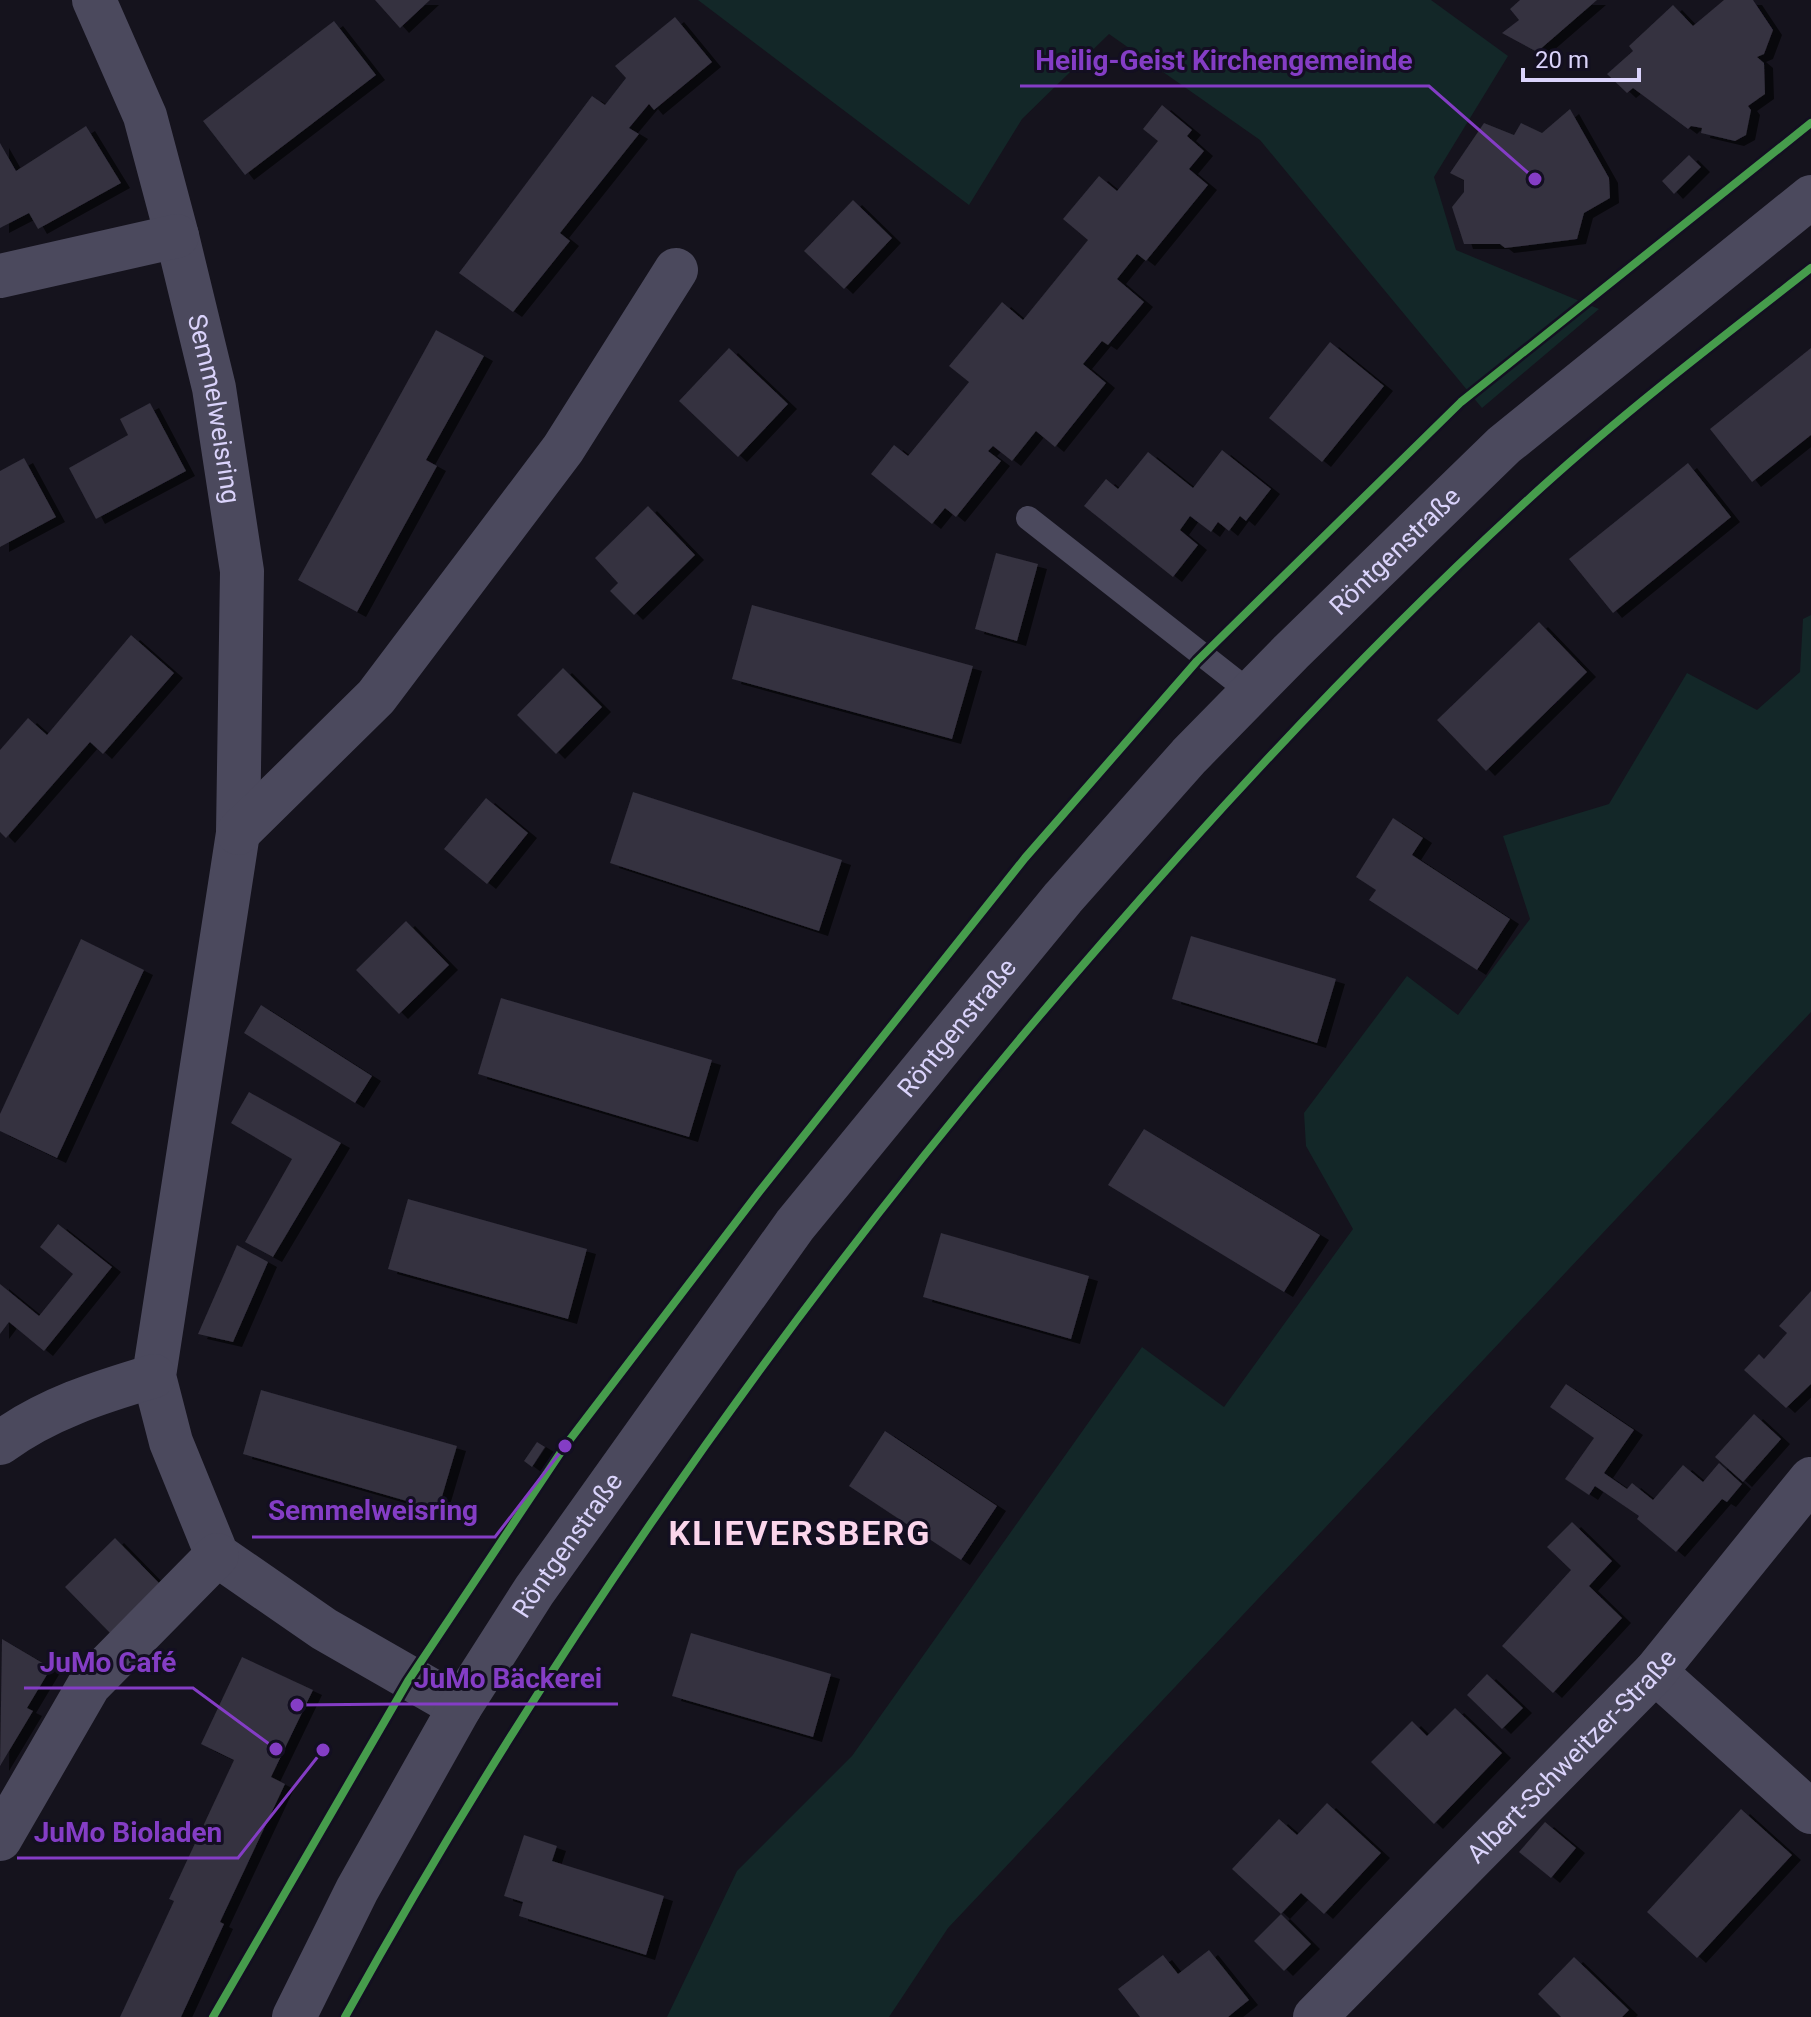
<svg xmlns="http://www.w3.org/2000/svg" width="1811" height="2017" font-family="Roboto,sans-serif">
	<style>
		.green { fill: #132728 }
		.building { fill: #34313f; filter: url(#shadow) }
		.lines { fill: none; stroke-linecap: round; stroke-linejoin: round }
		.service { stroke: #4b495d; stroke-width: 24 }
		.minor { stroke: #4b495d; stroke-width: 44 }
		.tertiary { stroke: #4b495d; stroke-width: 44 }
		.cycleway-casing { stroke: #130f21; stroke-width: 13 }
		.cycleway { stroke: #469c4c; stroke-width: 8 }
		.labels { text-anchor: middle; dominant-baseline: central; stroke-width: 6; stroke-linejoin: round; paint-order: stroke }
		.street-label { font-size: 26px; fill: #dad3fb; stroke: #130f21 }
		.district-label { font-size: 34px; font-weight: bold; letter-spacing: 2px; fill: #fbd5eb; stroke: #130f21 }
		.leader { fill: none; stroke: #843dc5; stroke-width: 3 }
		.callout-dot { fill: #843dc5; stroke: #130f21; stroke-width: 3 }
		.callout-label { font-size: 28px; text-anchor: middle; font-weight: bold; fill: #843dc5; stroke: #130f21; stroke-width: 6; stroke-linejoin: round; paint-order: stroke }
	</style>
	<defs>
		<filter id="shadow"><feDropShadow dx="9" dy="5" stdDeviation="0" flood-color="#0009"/></filter>
	</defs>
	<rect width="100%" height="100%" fill="#15131d"/>
	<path class="green" d="M 698,0 L 1431,0 L 1508,56 L 1434,177 L 1456,250 L 1599,309 L 1482,408 L 1260,140 L 1109,34 L 1022,119 L 969,205 Z
		M 1811,615 L 1811,1012 L 948,1928 L 889,2017 L 667,2017 L 737,1871 L 852,1756 L 1142,1347 L 1224,1407 L 1353,1229 L 1306,1146 L 1304,1113 L 1407,976 L 1458,1015 L 1530,919 L 1503,836 L 1609,804 L 1687,673 L 1757,710 L 1800,672 L 1803,619 Z"/>
	<path class="building" d="M 375,0 L 430,0 L 400,28 Z
		M 1520,0 L 1597,0 L 1537,52 L 1502,33 L 1519,20 L 1510,9 Z
		M 1724,0 L 1753,0 L 1773,30 L 1764,54 L 1757,57 L 1764,63 L 1765,94 L 1748,106 L 1751,110 L 1746,135 L 1735,141 L 1701,133 L 1702,128 L 1691,126 L 1688,129 L 1633,88 L 1627,93 L 1607,74 L 1633,51 L 1629,46 L 1673,5 L 1693,26 Z
		M 675,17 L 712,62 L 654,110 L 649,104 L 629,128 L 639,134 L 560,233 L 570,241 L 513,312 L 459,273 L 592,96 L 605,105 L 626,78 L 615,66 Z
		M 334,21 L 376,75 L 245,175 L 203,121 Z
		M 1162,105 L 1192,130 L 1187,136 L 1204,151 L 1189,169 L 1208,185 L 1146,261 L 1137,254 L 1117,279 L 1144,302 L 1108,345 L 1102,341 L 1083,364 L 1106,383 L 1055,447 L 1036,431 L 1012,461 L 993,446 L 988,451 L 1001,461 L 956,517 L 945,508 L 932,524 L 871,474 L 894,445 L 908,456 L 969,382 L 949,366 L 1002,302 L 1023,320 L 1088,240 L 1063,219 L 1099,176 L 1117,191 L 1158,141 L 1143,129 Z
		M 1570,109 L 1609,178 L 1610,198 L 1584,213 L 1577,239 L 1505,248 L 1500,244 L 1464,244 L 1452,207 L 1464,192 L 1464,180 L 1450,173 L 1484,123 L 1514,135 L 1521,123 L 1542,133 Z
		M 86,126 L 121,183 L 38,229 L 29,213 L 0,228 L 0,143 L 16,171 Z
		M 1689,155 L 1701,167 L 1674,194 L 1662,181 Z
		M 853,200 L 892,238 L 844,289 L 804,251 Z
		M 436,330 L 484,356 L 426,460 L 437,466 L 357,612 L 298,580 Z
		M 1330,342 L 1384,386 L 1322,462 L 1269,418 Z
		M 729,348 L 788,404 L 738,457 L 679,401 Z
		M 1811,348 L 1811,435 L 1752,482 L 1710,429 Z
		M 150,403 L 186,471 L 96,519 L 69,468 L 128,435 L 120,419 Z
		M 1222,450 L 1271,489 L 1246,521 L 1240,516 L 1229,531 L 1218,522 L 1211,532 L 1190,516 L 1180,530 L 1198,545 L 1173,577 L 1084,506 L 1106,479 L 1118,489 L 1148,452 L 1193,488 Z
		M 24,458 L 56,517 L 0,547 L 0,471 Z
		M 1688,463 L 1731,517 L 1613,613 L 1569,559 Z
		M 648,506 L 695,555 L 634,615 L 610,591 L 618,583 L 595,558 Z
		M 996,553 L 1038,564 L 1017,641 L 975,629 Z
		M 752,605 L 973,666 L 952,739 L 732,679 Z
		M 1539,622 L 1587,672 L 1486,771 L 1437,720 Z
		M 131,635 L 174,673 L 103,754 L 90,742 L 6,838 L 0,832 L 0,750 L 28,718 L 47,735 Z
		M 563,668 L 602,707 L 556,754 L 517,715 Z
		M 633,792 L 842,860 L 819,931 L 610,863 Z
		M 486,798 L 528,833 L 487,884 L 444,849 Z
		M 1393,818 L 1423,838 L 1412,855 L 1510,919 L 1477,970 L 1369,900 L 1376,890 L 1356,877 Z
		M 406,921 L 449,965 L 399,1014 L 356,970 Z
		M 1191,936 L 1336,979 L 1317,1043 L 1172,999 Z
		M 81,939 L 144,970 L 57,1158 L 0,1131 L 0,1114 Z
		M 501,998 L 712,1060 L 689,1137 L 478,1074 Z
		M 261,1005 L 372,1076 L 355,1103 L 244,1033 Z
		M 249,1092 L 341,1143 L 273,1257 L 245,1242 L 292,1159 L 231,1123 Z
		M 1144,1129 L 1320,1235 L 1284,1292 L 1108,1185 Z
		M 408,1199 L 587,1249 L 568,1319 L 388,1269 Z
		M 58,1224 L 112,1267 L 44,1351 L 9,1322 L 0,1334 L 0,1284 L 39,1316 L 73,1274 L 40,1247 Z
		M 941,1233 L 1089,1276 L 1071,1339 L 923,1297 Z
		M 237,1245 L 268,1262 L 233,1342 L 198,1334 Z
		M 1811,1291 L 1811,1384 L 1786,1408 L 1744,1370 L 1759,1354 L 1764,1359 L 1787,1333 L 1779,1326 Z
		M 1566,1384 L 1634,1430 L 1604,1473 L 1627,1489 L 1632,1483 L 1653,1500 L 1683,1465 L 1703,1482 L 1719,1463 L 1742,1484 L 1727,1502 L 1722,1499 L 1676,1552 L 1637,1519 L 1639,1516 L 1595,1486 L 1589,1495 L 1565,1479 L 1594,1438 L 1550,1407 Z
		M 261,1390 L 457,1446 L 438,1510 L 243,1454 Z
		M 1754,1414 L 1781,1439 L 1743,1482 L 1715,1457 Z
		M 885,1431 L 997,1506 L 961,1560 L 849,1486 Z
		M 537,1442 L 545,1447 L 532,1467 L 524,1461 Z
		M 1572,1522 L 1612,1561 L 1589,1586 L 1622,1618 L 1553,1693 L 1502,1646 L 1571,1570 L 1547,1547 Z
		M 115,1538 L 159,1583 L 110,1633 L 65,1587 Z
		M 691,1633 L 831,1674 L 813,1737 L 672,1696 Z
		M 2,1639 L 51,1668 L 27,1708 L 33,1711 L 0,1766 Z
		M 242,1657 L 313,1690 L 271,1777 L 285,1784 L 220,1922 L 224,1924 L 181,2017 L 120,2017 L 174,1901 L 169,1899 L 234,1760 L 201,1744 Z
		M 1487,1674 L 1523,1708 L 1502,1729 L 1467,1695 Z
		M 1455,1708 L 1502,1753 L 1434,1824 L 1371,1762 L 1412,1721 L 1427,1736 Z
		M 1327,1803 L 1381,1853 L 1324,1914 L 1301,1893 L 1281,1914 L 1232,1869 L 1279,1819 L 1297,1835 Z
		M 1741,1809 L 1792,1855 L 1697,1958 L 1647,1912 Z
		M 1545,1822 L 1576,1848 L 1551,1878 L 1519,1852 Z
		M 524,1835 L 557,1846 L 552,1861 L 664,1896 L 646,1955 L 519,1916 L 523,1902 L 504,1896 Z
		M 1281,1914 L 1311,1944 L 1284,1971 L 1254,1941 Z
		M 1209,1950 L 1249,2000 L 1228,2017 L 1140,2017 L 1118,1989 L 1163,1955 L 1178,1974 Z
		M 1574,1957 L 1629,2010 L 1622,2017 L 1561,2017 L 1538,1994 Z"/>
	<g class="lines">
		<path class="service" d="M 1028,518 L 1251,693"/>
		<g class="minor">
			<path id="s1" d="M 94,0 L 145,116 L 177,236 L 214,388 L 242,571 L 238,833 L 154,1376 L 171,1442 L 217,1555 L 324,1629 L 460,1707"/>
			<path d="M 0,276 L 177,236"/>
			<path d="M 238,833 L 376,697 L 563,449 L 676,270"/>
			<path d="M 0,1443 C 46,1409 100,1392 154,1376"/>
			<path d="M 1655,1672 L 1811,1812"/>
			<path d="M 0,1839 L 89,1685 L 217,1555"/>
			<path id="s2" d="M 1315,2017 L 1655,1672 L 1811,1479"/>
		</g>
		<path class="tertiary" id="s3" d="M 294,2017 L 357,1890 L 460,1707 L 534,1591 L 795,1225 L 1063,898 L 1189,756 L 1291,652 L 1504,445 L 1811,197"/>
		<defs>
			<path id="cycleway" d="M 213,2017 L 408,1681 L 565,1446 L 759,1192 L 1025,858 L 1197,661 L 1461,402 L 1811,123
				M 345,2017 C 558,1633 813,1274 1102,943 C 1240,784 1386,628 1543,486 C 1628,409 1720,339 1811,268"/>
		</defs>
		<use href="#cycleway" class="cycleway-casing"/>
		<use href="#cycleway" class="cycleway"/>
	</g>
	<g class="labels">
		<g class="street-label">
			<text stroke="none"><textPath href="#s1" startOffset="428">Semmelweisring</textPath></text>
			<text stroke="none"><textPath href="#s3" startOffset="1842">Röntgenstraße</textPath></text>
			<text stroke="none"><textPath href="#s3" startOffset="1194">Röntgenstraße</textPath></text>
			<text stroke="none"><textPath href="#s3" startOffset="546">Röntgenstraße</textPath></text>
			<text stroke="none"><textPath href="#s2" startOffset="366">Albert-Schweitzer-Straße</textPath></text>
		</g>
		<g class="district-label">
			<text x="800" y="1533">KLIEVERSBERG</text>
		</g>
	</g>
	<path class="leader" d="M1535 179L1429 86H1020M565 1446L495 1537H252M276 1749L193 1688H24M297 1705L398 1704H618M323 1750L238 1858H17"/>
	<g class="callout-dot">
		<circle cx="1535" cy="179" r="8"/>
		<circle cx="565" cy="1446" r="8"/>
		<circle cx="276" cy="1749" r="8"/>
		<circle cx="297" cy="1705" r="8"/>
		<circle cx="323" cy="1750" r="8"/>
	</g>
	<g class="callout-label">
		<text x="1224" y="70">Heilig-Geist Kirchengemeinde</text>
		<text x="373" y="1520">Semmelweisring</text>
		<text x="108" y="1672">JuMo Café</text>
		<text x="508" y="1688">JuMo Bäckerei</text>
		<text x="128" y="1842">JuMo Bioladen</text>
	</g>
	<path d="M1523 68v12h116v-12" fill="none" stroke="#dad3fb" stroke-width="4"/>
	<text x="1535" y="68" font-size="24" fill="#dad3fb" stroke="#130f21" stroke-width="6" paint-order="stroke">20 m</text>
</svg>
